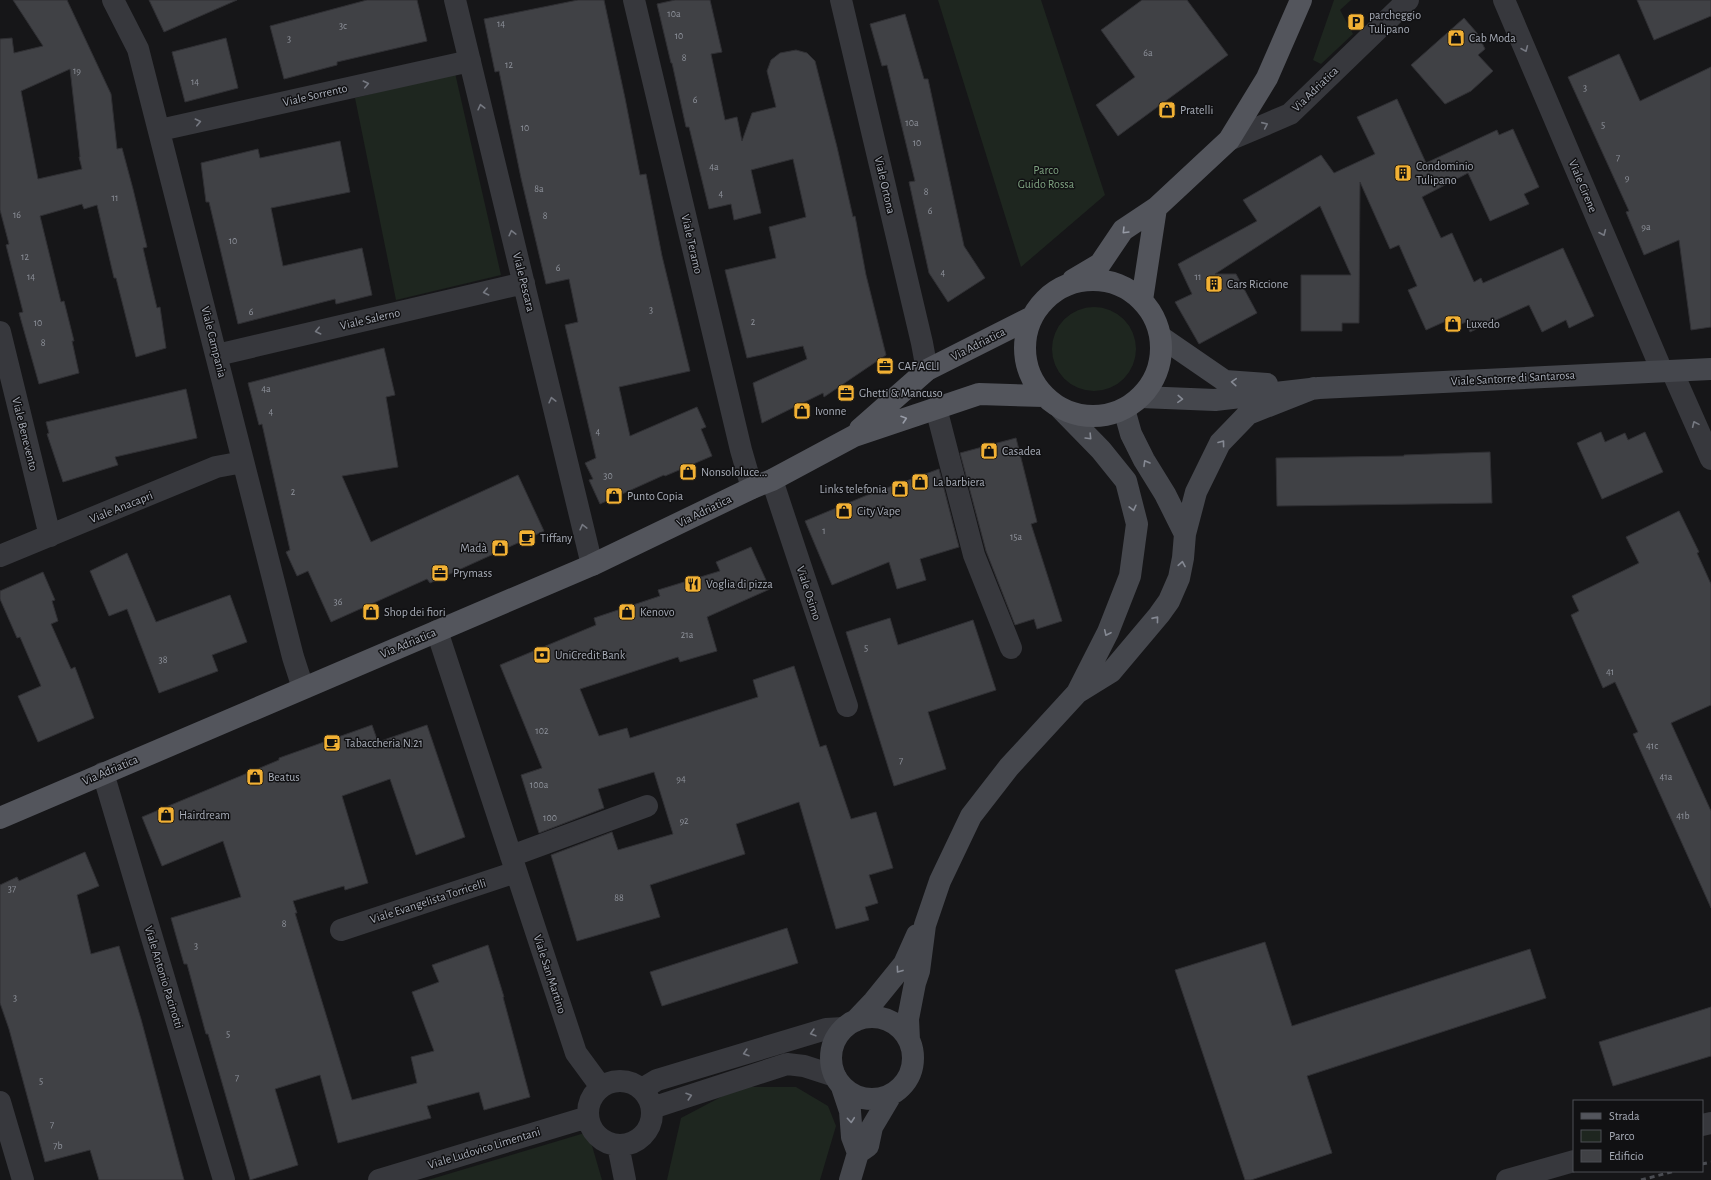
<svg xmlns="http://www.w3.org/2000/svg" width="1711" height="1180" font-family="'Alegreya Sans',sans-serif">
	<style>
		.green { fill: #1e261f }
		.building { fill: #404145; stroke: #303034; fill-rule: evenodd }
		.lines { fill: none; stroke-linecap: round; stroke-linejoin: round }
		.street { stroke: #37383d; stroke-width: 22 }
		.secondary { stroke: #45474d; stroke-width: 22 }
		.primary { stroke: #53555c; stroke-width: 22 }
		.rail { stroke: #4a4c52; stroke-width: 3; stroke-dasharray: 5 4; stroke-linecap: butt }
		.oneway { stroke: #757881 }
		.oneway2 { stroke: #979ba6 }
		.oneway3 { stroke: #858993 }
		.labels { text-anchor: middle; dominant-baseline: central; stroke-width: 3; stroke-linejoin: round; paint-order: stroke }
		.number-label { font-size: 10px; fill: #8e929b }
		.poi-label { font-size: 12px; fill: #a8adb8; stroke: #111113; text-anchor: start }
		.street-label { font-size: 12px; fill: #a8adb8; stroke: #111113 }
		.park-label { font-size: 12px; fill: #7fa381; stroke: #111113 }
	</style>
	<rect width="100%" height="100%" fill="#161618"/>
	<path class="green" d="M 938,0 L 1041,0 L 1105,195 L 1021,267 Z
		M 1334,0 L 1351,0 L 1340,10 L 1353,34 L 1321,64 L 1313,60 Z
		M 455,73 L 501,275 L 396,300 L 355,98 Z
		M1052 349a42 42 0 1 1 84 0a42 42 0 1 1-84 0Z
		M 740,1087 L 796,1087 L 828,1106 L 836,1126 L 820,1180 L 667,1180 L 681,1118 Z
		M 588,1132 L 602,1180 L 428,1180 Z"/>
	<path class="building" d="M 13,0 L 67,0 L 111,94 L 117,149 L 122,148 L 133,189 L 147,247 L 143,248 L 157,308 L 160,307 L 166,348 L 136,357 L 116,278 L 114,278 L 97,205 L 84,209 L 82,204 L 40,216 L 61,302 L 64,301 L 74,341 L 72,341 L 79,373 L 39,384 L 19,313 L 23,312 L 6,245 L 9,244 L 0,210 L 0,39 L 12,38 L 14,53 L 43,46 ZM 70,69 L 80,157 L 79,157 L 82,169 L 38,179 L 21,91 Z
		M 149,0 L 237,0 L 164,32 Z
		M 367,0 L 417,0 L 427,41 L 337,62 L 337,65 L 284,79 L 270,26 Z
		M 578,0 L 604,0 L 625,98 L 640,175 L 646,174 L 662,256 L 690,371 L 619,387 L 630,436 L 697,407 L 706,427 L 701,429 L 712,456 L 665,476 L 664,475 L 600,504 L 589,480 L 593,479 L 585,463 L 596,458 L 565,325 L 578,322 L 569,279 L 546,284 L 521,178 L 499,71 L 495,72 L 484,19 Z
		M 675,0 L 710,0 L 722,52 L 711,54 L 725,120 L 737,117 L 742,141 L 752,113 L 776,107 L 767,71 L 771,60 L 780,53 L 796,50 L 807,53 L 815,61 L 837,147 L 853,217 L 855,216 L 866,275 L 886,355 L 824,397 L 823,393 L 762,423 L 753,383 L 807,359 L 803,346 L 747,358 L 725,270 L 776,258 L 769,227 L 806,217 L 793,159 L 751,170 L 761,213 L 734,220 L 731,204 L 709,209 L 689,127 L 686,127 L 672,63 L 671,63 L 657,4 Z
		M 1142,0 L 1187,0 L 1228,55 L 1118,136 L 1096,105 L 1135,77 L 1101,30 Z
		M 1637,0 L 1711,0 L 1711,16 L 1654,40 Z
		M 905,14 L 924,79 L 928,79 L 964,246 L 985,278 L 948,302 L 929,273 L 909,182 L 915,181 L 887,65 L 882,66 L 870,24 Z
		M 1464,18 L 1477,33 L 1485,49 L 1478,55 L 1493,71 L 1471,91 L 1445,104 L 1411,65 Z
		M 226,38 L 238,88 L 185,102 L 172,52 Z
		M 1619,54 L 1640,101 L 1711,67 L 1711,327 L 1691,330 L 1679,240 L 1644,255 L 1626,212 L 1629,211 L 1568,77 Z
		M 1397,99 L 1426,163 L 1497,130 L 1499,135 L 1513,129 L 1539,187 L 1524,194 L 1529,204 L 1490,221 L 1468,173 L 1422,197 L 1441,238 L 1452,233 L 1474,282 L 1481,278 L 1483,283 L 1563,248 L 1594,316 L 1569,328 L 1566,320 L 1542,332 L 1529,305 L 1470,332 L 1466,322 L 1450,329 L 1446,321 L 1426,330 L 1408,290 L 1417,286 L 1399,245 L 1390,249 L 1360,182 L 1359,323 L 1342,323 L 1342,331 L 1301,331 L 1301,275 L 1351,275 L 1320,206 L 1215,274 L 1236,274 L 1257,313 L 1199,344 L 1175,302 L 1192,294 L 1178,264 L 1257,221 L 1243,200 L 1321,155 L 1334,173 L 1375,154 L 1357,117 Z
		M 340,141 L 350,192 L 271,208 L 283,266 L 362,248 L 372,295 L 336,304 L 335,299 L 238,324 L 209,202 L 206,202 L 201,163 L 258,149 L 260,158 Z
		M 384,348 L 395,395 L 386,397 L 398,467 L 342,476 L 371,542 L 518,475 L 544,531 L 430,583 L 427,579 L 331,622 L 308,571 L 297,576 L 286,552 L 290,550 L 262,424 L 259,425 L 248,383 Z
		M 186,389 L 197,438 L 115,457 L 118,465 L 63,482 L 47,434 L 49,433 L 46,422 Z
		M 1601,432 L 1605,442 L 1625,433 L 1628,440 L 1645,432 L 1663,472 L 1602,499 L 1577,443 Z
		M 1016,438 L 1037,522 L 1031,524 L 1062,621 L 1037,629 L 1034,619 L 1015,625 L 986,551 L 960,453 Z
		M 1490,452 L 1492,503 L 1277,506 L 1276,458 L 1404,456 L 1404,455 Z
		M 939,469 L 959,547 L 920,559 L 926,580 L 897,589 L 889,562 L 832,585 L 805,521 L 865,496 Z
		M 1679,511 L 1699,552 L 1697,553 L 1711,584 L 1711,705 L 1671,723 L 1711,811 L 1711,908 L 1633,734 L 1638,732 L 1615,682 L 1603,688 L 1571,615 L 1579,611 L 1572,596 L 1639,563 L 1626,537 Z
		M 751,547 L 770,589 L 707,617 L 717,651 L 680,662 L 678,657 L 580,689 L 599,736 L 627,728 L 630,738 L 758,697 L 753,680 L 794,666 L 820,747 L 826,745 L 851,819 L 876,812 L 893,868 L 869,875 L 878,903 L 865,907 L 869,920 L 836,929 L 799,802 L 736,824 L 745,854 L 650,885 L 660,917 L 577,941 L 551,855 L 612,832 L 618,850 L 673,834 L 654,772 L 598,789 L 604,808 L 539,833 L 521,775 L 542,768 L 500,665 L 596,625 L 594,618 L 660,596 L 658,590 L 720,571 L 716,562 Z
		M 127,553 L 156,622 L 230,595 L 247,642 L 212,655 L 218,671 L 159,693 L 127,609 L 109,616 L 90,571 Z
		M 43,572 L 55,600 L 52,601 L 58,621 L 51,624 L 71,669 L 75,667 L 94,718 L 38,742 L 18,696 L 41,686 L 20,637 L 17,638 L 0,599 L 0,591 Z
		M 890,618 L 898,645 L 973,620 L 996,690 L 928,712 L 946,769 L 894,786 L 846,632 Z
		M 372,725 L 378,742 L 427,725 L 465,837 L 416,855 L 390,779 L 342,796 L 368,883 L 345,890 L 344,886 L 293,901 L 297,913 L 295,913 L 352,1100 L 417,1083 L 411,1057 L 434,1051 L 412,992 L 439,982 L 432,965 L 488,945 L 504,997 L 503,997 L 530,1097 L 484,1110 L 479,1092 L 427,1106 L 431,1118 L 338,1143 L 320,1075 L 275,1089 L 298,1165 L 250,1180 L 208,1034 L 206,1034 L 187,964 L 184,964 L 171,918 L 241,897 L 223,841 L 162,866 L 142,817 L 279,760 L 279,758 Z
		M 85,852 L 99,886 L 77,895 L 91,954 L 119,946 L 141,1019 L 184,1180 L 99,1180 L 90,1150 L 45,1162 L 9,1029 L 0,1003 L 0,885 L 17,877 L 19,881 Z
		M 787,928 L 798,963 L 662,1006 L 650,972 Z
		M 1265,942 L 1292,1026 L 1530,949 L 1546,998 L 1307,1076 L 1332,1153 L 1251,1180 L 1245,1180 L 1175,970 Z
		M 1711,1007 L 1711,1056 L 1613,1086 L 1599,1042 Z"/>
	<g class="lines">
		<path class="street" d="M 113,0 L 138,49 L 293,657 L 303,688
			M 455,0 L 592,565
			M 634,0 L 741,450 L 752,488
			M 841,0 L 922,343 L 927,370
			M 1504,0 L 1662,371
			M 160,130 L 470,61
			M 1229,140 L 1290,114 L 1408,0
			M 0,332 L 50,536
			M 217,355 L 524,283
			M 1672,371 L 1711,459
			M 936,408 L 974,555 L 1011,648
			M 772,480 L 847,706
			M 0,556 L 216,467 L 243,462
			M 437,631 L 576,1053 L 601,1087
			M 103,773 L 224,1180
			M 511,856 L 647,806
			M 341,930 L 516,872
			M588 1113a32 32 0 1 1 64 0a32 32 0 1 1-64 0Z
			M 642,1089 L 657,1080 L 826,1029 L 844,1028
			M 0,1102 L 23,1180
			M 652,1108 L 787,1064 L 804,1066 L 835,1076
			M 1702,1125 L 1711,1123
			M 618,1145 L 625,1180
			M 379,1180 L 588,1117
			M 1507,1180 L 1574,1161"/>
		<path class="secondary" d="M 1161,337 L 1225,381 L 1267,384
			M 1141,397 L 1215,400 L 1319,388 L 1711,369
			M 1061,409 L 1101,450 L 1126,481 L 1137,524 L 1130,576 L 1108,632 L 1077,693
			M 1124,409 L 1131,434 L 1144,460 L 1165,494 L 1185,534
			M831 1058a41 41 0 1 1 82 0a41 41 0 1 1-82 0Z
			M 855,1021 L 874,1001 L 904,964 L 917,935
			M 909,1040 L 908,1019 L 915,983 L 919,971 L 925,925 L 940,881 L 971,816 L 1009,767 L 1077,693 L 1111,672 L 1159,615 L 1169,601 L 1179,578 L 1183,558 L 1185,534 L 1196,492 L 1220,443 L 1248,414 L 1314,388
			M 842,1087 L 850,1111 L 852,1137 L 858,1153 L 850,1180
			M 858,1153 L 868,1146 L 872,1127 L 891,1095"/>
		<path class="primary" d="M 1073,280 L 1100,264 L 1123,230 L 1156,208 L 1229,140 L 1267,78 L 1301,0
			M1025 348a68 68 0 1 1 136 0a68 68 0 1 1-136 0Z
			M 1142,300 L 1156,208
			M 860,429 L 927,370 L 1032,317
			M 0,818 L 592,565 L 752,488 L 772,480 L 854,436 L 979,394 L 1044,396"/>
		<path class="rail" d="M 1702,1164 L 1711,1162
			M 1641,1180 L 1675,1171"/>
	</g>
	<defs><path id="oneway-chevron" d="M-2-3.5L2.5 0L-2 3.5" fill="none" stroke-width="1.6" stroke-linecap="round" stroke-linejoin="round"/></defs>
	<g class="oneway">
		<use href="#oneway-chevron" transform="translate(1525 49) rotate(67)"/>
		<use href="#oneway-chevron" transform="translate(366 84) rotate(-13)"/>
		<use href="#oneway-chevron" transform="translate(481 107) rotate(-104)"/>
		<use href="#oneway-chevron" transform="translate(198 122) rotate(-13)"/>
		<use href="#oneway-chevron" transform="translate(1265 125) rotate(-24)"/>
		<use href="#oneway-chevron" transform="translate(512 233) rotate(-104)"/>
		<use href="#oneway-chevron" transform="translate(1603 233) rotate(67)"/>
		<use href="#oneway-chevron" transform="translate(486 292) rotate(167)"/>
		<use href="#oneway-chevron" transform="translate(318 331) rotate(167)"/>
		<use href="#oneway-chevron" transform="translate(552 400) rotate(-104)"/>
		<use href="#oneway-chevron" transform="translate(1695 424) rotate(-114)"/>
		<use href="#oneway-chevron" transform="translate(583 527) rotate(-104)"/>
		<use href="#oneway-chevron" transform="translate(813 1033) rotate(164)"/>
		<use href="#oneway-chevron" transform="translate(746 1053) rotate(163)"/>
		<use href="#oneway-chevron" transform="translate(689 1096) rotate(-18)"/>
	</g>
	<g class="oneway2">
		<use href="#oneway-chevron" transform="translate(1125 231) rotate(135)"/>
		<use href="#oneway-chevron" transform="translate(904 419) rotate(-18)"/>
	</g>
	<g class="oneway3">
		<use href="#oneway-chevron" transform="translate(1234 382) rotate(-176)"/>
		<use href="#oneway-chevron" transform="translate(1180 399) rotate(3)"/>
		<use href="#oneway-chevron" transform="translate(1089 437) rotate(46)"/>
		<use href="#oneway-chevron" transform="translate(1222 443) rotate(-53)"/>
		<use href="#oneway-chevron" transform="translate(1146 463) rotate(-120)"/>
		<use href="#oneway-chevron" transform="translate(1133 508) rotate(76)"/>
		<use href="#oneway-chevron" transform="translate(1182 564) rotate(-80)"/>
		<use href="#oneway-chevron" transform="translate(1156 619) rotate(-51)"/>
		<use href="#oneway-chevron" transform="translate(1107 633) rotate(115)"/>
		<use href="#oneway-chevron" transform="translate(899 970) rotate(126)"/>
		<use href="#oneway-chevron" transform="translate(851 1120) rotate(85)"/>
	</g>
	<defs>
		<symbol id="parking-square" viewBox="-11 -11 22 22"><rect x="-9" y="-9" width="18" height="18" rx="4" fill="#f2b134" stroke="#111113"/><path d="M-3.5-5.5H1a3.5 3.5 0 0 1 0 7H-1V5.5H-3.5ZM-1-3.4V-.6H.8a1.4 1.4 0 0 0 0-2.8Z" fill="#111"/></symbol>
		<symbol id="shop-square" viewBox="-11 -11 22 22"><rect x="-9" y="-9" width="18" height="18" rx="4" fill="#f2b134" stroke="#111113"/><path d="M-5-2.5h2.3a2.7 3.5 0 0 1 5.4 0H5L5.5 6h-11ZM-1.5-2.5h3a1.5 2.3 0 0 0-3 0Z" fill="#111"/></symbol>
		<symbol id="building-square" viewBox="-11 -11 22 22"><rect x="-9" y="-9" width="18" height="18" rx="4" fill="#f2b134" stroke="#111113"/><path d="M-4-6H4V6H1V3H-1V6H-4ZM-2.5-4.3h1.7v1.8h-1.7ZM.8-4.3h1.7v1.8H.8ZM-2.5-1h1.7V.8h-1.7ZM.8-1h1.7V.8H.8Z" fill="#111"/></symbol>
		<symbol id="office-square" viewBox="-11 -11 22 22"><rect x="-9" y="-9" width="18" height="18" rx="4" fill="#f2b134" stroke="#111113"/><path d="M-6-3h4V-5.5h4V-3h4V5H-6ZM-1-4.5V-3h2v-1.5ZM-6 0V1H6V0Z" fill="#111"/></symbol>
		<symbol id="cafe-square" viewBox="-11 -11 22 22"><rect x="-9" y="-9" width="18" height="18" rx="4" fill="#f2b134" stroke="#111113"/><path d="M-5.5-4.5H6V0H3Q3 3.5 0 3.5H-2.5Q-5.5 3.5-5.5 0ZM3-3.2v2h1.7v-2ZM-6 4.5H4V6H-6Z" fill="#111"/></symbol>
		<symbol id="restaurant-square" viewBox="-11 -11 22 22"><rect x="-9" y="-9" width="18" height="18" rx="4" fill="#f2b134" stroke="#111113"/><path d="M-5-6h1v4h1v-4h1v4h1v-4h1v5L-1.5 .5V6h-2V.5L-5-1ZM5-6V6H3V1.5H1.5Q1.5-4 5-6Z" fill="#111"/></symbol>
		<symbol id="bank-square" viewBox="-11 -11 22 22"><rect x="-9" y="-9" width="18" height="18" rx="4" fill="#f2b134" stroke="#111113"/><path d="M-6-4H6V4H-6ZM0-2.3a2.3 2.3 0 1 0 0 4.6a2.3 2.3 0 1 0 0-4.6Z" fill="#111"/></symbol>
	</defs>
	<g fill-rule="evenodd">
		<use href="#parking-square" x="1346" y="12" width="20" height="20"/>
		<use href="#shop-square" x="1446" y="28" width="20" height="20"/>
		<use href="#shop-square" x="1157" y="100" width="20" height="20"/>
		<use href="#building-square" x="1393" y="163" width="20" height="20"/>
		<use href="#building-square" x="1204" y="274" width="20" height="20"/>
		<use href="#shop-square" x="1443" y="314" width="20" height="20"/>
		<use href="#office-square" x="875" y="356" width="20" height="20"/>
		<use href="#office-square" x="836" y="383" width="20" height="20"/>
		<use href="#shop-square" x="792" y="401" width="20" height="20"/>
		<use href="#shop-square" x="979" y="441" width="20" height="20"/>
		<use href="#shop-square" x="678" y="462" width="20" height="20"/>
		<use href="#shop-square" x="910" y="472" width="20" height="20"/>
		<use href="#shop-square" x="890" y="479" width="20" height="20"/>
		<use href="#shop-square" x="604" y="486" width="20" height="20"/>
		<use href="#shop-square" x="834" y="501" width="20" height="20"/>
		<use href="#cafe-square" x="517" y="528" width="20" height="20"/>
		<use href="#shop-square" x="490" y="538" width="20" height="20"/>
		<use href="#office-square" x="430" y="563" width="20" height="20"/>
		<use href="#restaurant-square" x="683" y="574" width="20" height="20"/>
		<use href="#shop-square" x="361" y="602" width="20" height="20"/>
		<use href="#shop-square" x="617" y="602" width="20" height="20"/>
		<use href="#bank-square" x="532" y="645" width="20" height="20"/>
		<use href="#cafe-square" x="322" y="733" width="20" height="20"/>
		<use href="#shop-square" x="245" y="767" width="20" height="20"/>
		<use href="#shop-square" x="156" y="805" width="20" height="20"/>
	</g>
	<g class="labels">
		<g class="number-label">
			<text x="674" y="14">10a</text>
			<text x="501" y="24">14</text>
			<text x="343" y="26">3c</text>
			<text x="679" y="36">10</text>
			<text x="289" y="39">3</text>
			<text x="1148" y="53">6a</text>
			<text x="684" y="58">8</text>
			<text x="509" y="65">12</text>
			<text x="77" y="71">19</text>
			<text x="195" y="82">14</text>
			<text x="1585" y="88">3</text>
			<text x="695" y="100">6</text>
			<text x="912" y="123">10a</text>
			<text x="1603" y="125">5</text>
			<text x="525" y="128">10</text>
			<text x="917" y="143">10</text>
			<text x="1618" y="158">7</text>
			<text x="714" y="167">4a</text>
			<text x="1627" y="178">9</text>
			<text x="539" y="189">8a</text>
			<text x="926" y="192">8</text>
			<text x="721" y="194">4</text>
			<text x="115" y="198">11</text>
			<text x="930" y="211">6</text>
			<text x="17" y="215">16</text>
			<text x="545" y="216">8</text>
			<text x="1646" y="227">9a</text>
			<text x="233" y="241">10</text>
			<text x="25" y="257">12</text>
			<text x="558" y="268">6</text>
			<text x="943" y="273">4</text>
			<text x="31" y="277">14</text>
			<text x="1198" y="277">11</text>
			<text x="651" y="310">3</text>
			<text x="251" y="312">6</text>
			<text x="753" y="322">2</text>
			<text x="38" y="323">10</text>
			<text x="43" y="343">8</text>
			<text x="266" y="389">4a</text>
			<text x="271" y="412">4</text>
			<text x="598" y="432">4</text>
			<text x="608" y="476">30</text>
			<text x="293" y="492">2</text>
			<text x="824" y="531">1</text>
			<text x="1016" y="537">15a</text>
			<text x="338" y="602">36</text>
			<text x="687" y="635">21a</text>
			<text x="866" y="648">5</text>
			<text x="163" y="660">38</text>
			<text x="1610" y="672">41</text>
			<text x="542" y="731">102</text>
			<text x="1652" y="746">41c</text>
			<text x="901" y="761">7</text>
			<text x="1666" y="777">41a</text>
			<text x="681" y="779">94</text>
			<text x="539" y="785">100a</text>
			<text x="1683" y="816">41b</text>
			<text x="550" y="818">100</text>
			<text x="684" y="821">92</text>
			<text x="12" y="889">37</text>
			<text x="619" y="898">88</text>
			<text x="284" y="924">8</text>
			<text x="196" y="946">3</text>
			<text x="15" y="998">3</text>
			<text x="228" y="1034">5</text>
			<text x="237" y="1078">7</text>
			<text x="41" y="1081">5</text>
			<text x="52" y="1125">7</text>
			<text x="58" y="1146">7b</text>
		</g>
		<g class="poi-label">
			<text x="1369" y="15">parcheggio<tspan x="1369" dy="14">Tulipano</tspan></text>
			<text x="1469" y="38">Cab Moda</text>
			<text x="1180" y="110">Pratelli</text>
			<text x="1416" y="166">Condominio<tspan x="1416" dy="14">Tulipano</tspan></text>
			<text x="1227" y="284">Cars Riccione</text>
			<text x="1466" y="324">Luxedo</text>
			<text x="898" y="366">CAF ACLI</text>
			<text x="859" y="393">Ghetti &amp; Mancuso</text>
			<text x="815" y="411">Ivonne</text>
			<text x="1002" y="451">Casadea</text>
			<text x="701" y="472">Nonsololuce...</text>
			<text x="933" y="482">La barbiera</text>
			<text x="887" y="489" text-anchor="end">Links telefonia</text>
			<text x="627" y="496">Punto Copia</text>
			<text x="857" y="511">City Vape</text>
			<text x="540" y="538">Tiffany</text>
			<text x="487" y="548" text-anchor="end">Madà</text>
			<text x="453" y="573">Prymass</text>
			<text x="706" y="584">Voglia di pizza</text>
			<text x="384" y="612">Shop dei fiori</text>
			<text x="640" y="612">Kenovo</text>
			<text x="555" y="655">UniCredit Bank</text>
			<text x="345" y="743">Tabaccheria N.21</text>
			<text x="268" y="777">Beatus</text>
			<text x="179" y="815">Hairdream</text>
		</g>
		<g class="street-label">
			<text transform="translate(1315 89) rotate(-44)">Via Adriatica</text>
			<text transform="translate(315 95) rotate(-13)">Viale Sorrento</text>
			<text transform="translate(885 185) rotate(77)">Viale Ortona</text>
			<text transform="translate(1583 186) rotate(67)">Viale Cirene</text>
			<text transform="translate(692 244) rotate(77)">Viale Teramo</text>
			<text transform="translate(524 282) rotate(76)">Viale Pescara</text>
			<text transform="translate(370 319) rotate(-13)">Viale Salerno</text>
			<text transform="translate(214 342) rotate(76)">Viale Campania</text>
			<text transform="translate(978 344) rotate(-27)">Via Adriatica</text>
			<text transform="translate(1513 378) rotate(-3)">Viale Santorre di Santarosa</text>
			<text transform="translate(25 434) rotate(76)">Viale Benevento</text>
			<text transform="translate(121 507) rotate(-22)">Viale Anacapri</text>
			<text transform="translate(704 511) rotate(-26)">Via Adriatica</text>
			<text transform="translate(809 593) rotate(72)">Viale Osimo</text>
			<text transform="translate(408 643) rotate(-23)">Via Adriatica</text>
			<text transform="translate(110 770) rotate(-23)">Via Adriatica</text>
			<text transform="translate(428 901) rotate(-18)">Viale Evangelista Torricelli</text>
			<text transform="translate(550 974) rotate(72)">Viale San Martino</text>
			<text transform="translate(164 977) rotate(73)">Viale Antonio Pacinotti</text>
			<text transform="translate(484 1148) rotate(-17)">Viale Ludovico Limentani</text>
		</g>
		<g class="park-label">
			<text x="1046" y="170">Parco<tspan x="1046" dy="14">Guido Rossa</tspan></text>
		</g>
	</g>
	<rect x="1573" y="1100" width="130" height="72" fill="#111113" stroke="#4d4f55"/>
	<rect x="1581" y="1113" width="20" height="6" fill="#53555c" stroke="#4d4f55"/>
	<text x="1609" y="1120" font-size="12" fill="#a8adb8">Strada</text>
	<rect x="1581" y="1130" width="20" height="12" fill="#1e261f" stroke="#4d4f55"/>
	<text x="1609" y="1140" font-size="12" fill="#a8adb8">Parco</text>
	<rect x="1581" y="1150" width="20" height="12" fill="#404145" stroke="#4d4f55"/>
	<text x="1609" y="1160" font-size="12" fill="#a8adb8">Edificio</text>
</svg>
